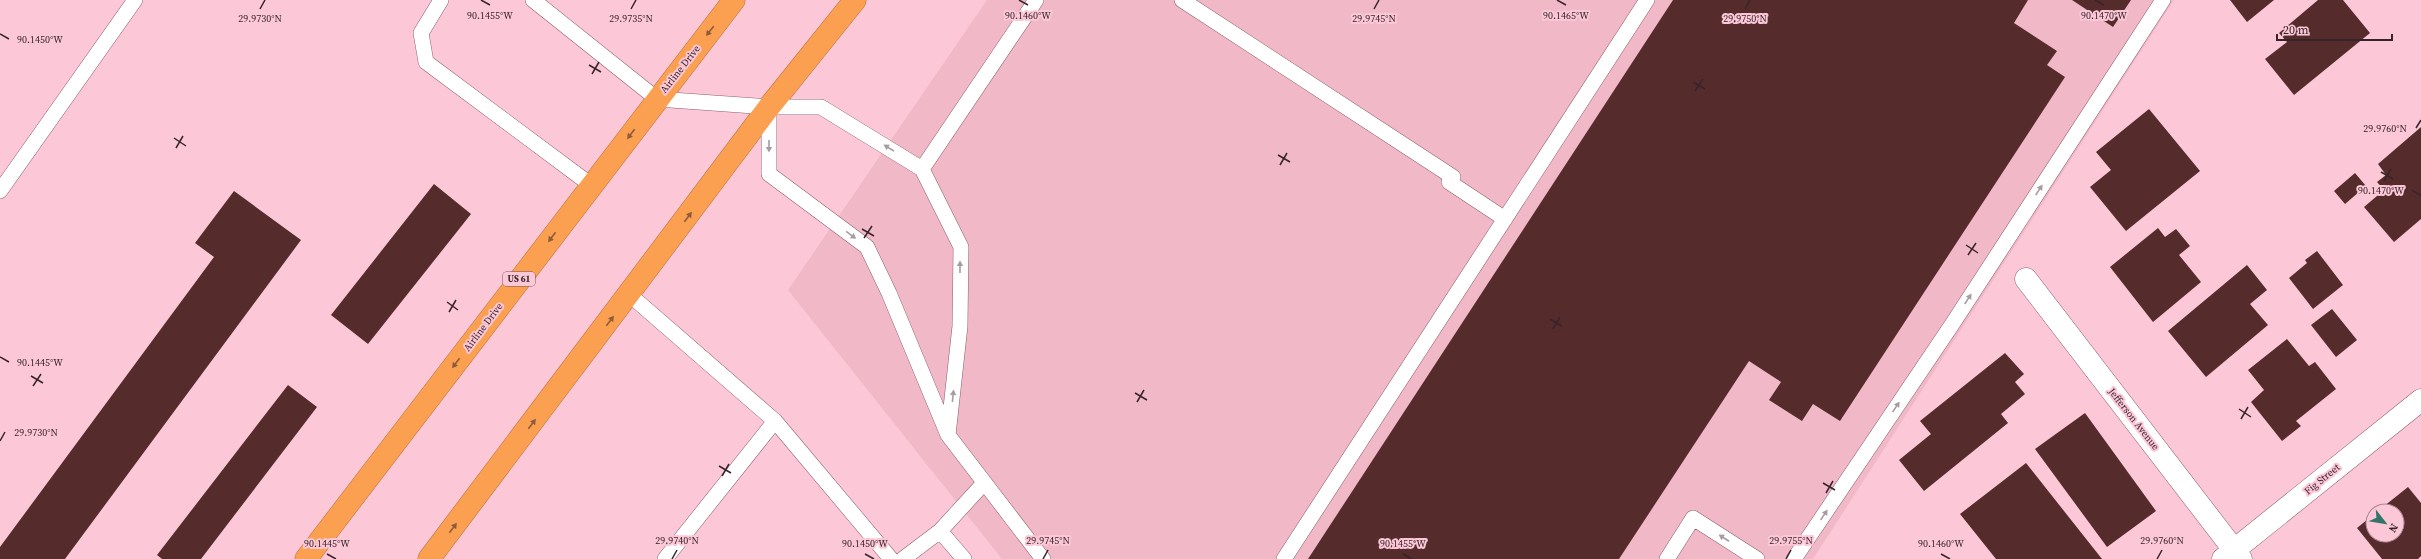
<svg xmlns="http://www.w3.org/2000/svg" width="2421" height="559" font-family="'Source Serif 4',serif">
	<style>
		.built { fill: #f1b8c8 }
		.building { fill: #552b2c }
		.lines { fill: none; stroke-linecap: round; stroke-linejoin: round }
		.lane-casing { stroke: #8c5f6c; stroke-width: 16 }
		.street-casing { stroke: #8c5f6c; stroke-width: 23 }
		.highway-casing { stroke: #b67443; stroke-width: 23 }
		.lane { stroke: #fff; stroke-width: 15 }
		.street { stroke: #fff; stroke-width: 22 }
		.highway { stroke: #fb9f50; stroke-width: 22 }
		.oneway { fill: #8f5b3b }
		.oneway2 { fill: #a59c9f }
		.ticks { fill: none; stroke: #37242a; stroke-width: 1.5 }
		.labels { text-anchor: middle; dominant-baseline: central; stroke-width: 4; stroke-linejoin: round; paint-order: stroke }
		.shield { fill: #fcc8d7; stroke: #72555e; stroke-width: 1 }
		.shield-label { font-size: 9px; font-weight: bold; fill: #37242a }
		.street-label { font-size: 10px; fill: #37242a; stroke: #fcc8d7 }
		.ticks-label { font-size: 10px; text-anchor: middle; fill: #37242a; stroke: #fcc8d7; stroke-width: 4; stroke-linejoin: round; paint-order: stroke }
	</style>
	<rect width="100%" height="100%" fill="#fcc8d7"/>
	<path class="built" d="M 987,0 L 2174,0 L 1813,559 L 1002,559 L 788,290 Z"/>
	<path class="building" d="M 1673,0 L 2028,0 L 2014,23 L 2057,51 L 2047,65 L 2065,77 L 1840,421 L 1813,404 L 1802,421 L 1769,400 L 1781,382 L 1749,361 L 1619,559 L 1308,559 Z
		M 2072,0 L 2131,0 L 2113,27 Z
		M 2230,0 L 2274,0 L 2247,22 Z
		M 2318,0 L 2343,0 L 2370,33 L 2294,95 L 2265,59 L 2287,42 L 2279,33 Z
		M 2149,109 L 2200,171 L 2126,231 L 2090,187 L 2111,170 L 2096,152 Z
		M 2421,127 L 2421,219 L 2394,242 L 2364,207 L 2384,190 L 2377,182 L 2386,175 L 2378,164 Z
		M 2355,173 L 2366,186 L 2345,204 L 2334,191 Z
		M 434,184 L 471,214 L 368,344 L 331,315 Z
		M 234,191 L 301,240 L 65,559 L 0,559 L 0,547 L 214,257 L 195,243 Z
		M 2158,228 L 2165,237 L 2176,229 L 2190,246 L 2179,255 L 2201,282 L 2153,322 L 2110,267 Z
		M 2317,251 L 2343,285 L 2313,309 L 2289,278 L 2307,263 L 2305,260 Z
		M 2247,265 L 2267,290 L 2250,304 L 2268,325 L 2206,377 L 2168,331 Z
		M 2332,309 L 2357,340 L 2336,357 L 2311,325 Z
		M 2287,339 L 2309,366 L 2315,362 L 2336,389 L 2296,421 L 2301,426 L 2282,441 L 2251,402 L 2264,390 L 2248,370 Z
		M 2005,353 L 2024,374 L 2015,382 L 2025,394 L 2001,414 L 2008,423 L 1924,491 L 1899,460 L 1931,434 L 1920,421 Z
		M 288,385 L 317,407 L 201,559 L 162,559 L 157,555 Z
		M 2085,413 L 2156,511 L 2107,547 L 2035,449 Z
		M 2026,463 L 2102,559 L 1996,559 L 1960,514 Z
		M 2408,487 L 2421,503 L 2421,556 L 2418,559 L 2382,559 L 2357,528 L 2373,515 L 2373,535 L 2397,535 L 2397,511 L 2378,511 Z"/>
	<g class="lines">
		<defs>
			<path id="lane" d="M 441,0 L 421,33 L 426,62 L 591,185
				M 533,0 L 657,99 L 769,107 L 821,107 L 922,169 L 961,247 L 960,326 L 948,435
				M 1182,0 L 1453,177
				M 769,107 L 769,174 L 867,247 L 889,293 L 948,435 L 1043,559
				M 922,169 L 1036,0
				M 1449,182 L 1505,219
				M 0,191 L 135,0
				M 630,295 L 775,421 L 665,559
				M 775,421 L 891,559
				M 903,559 L 940,531
				M 964,559 L 940,531 L 984,483
				M 1284,559 L 1647,0
				M 1667,559 L 1693,518 L 1757,559
				M 1794,559 L 1953,323 L 2163,0"/>
			<path id="street" d="M 2026,279 L 2241,559
				M 2223,559 L 2421,400"/>
			<path id="highway" d="M 306,559 L 734,0
				M 429,559 L 769,107 L 855,0"/>
		</defs>
		<use href="#lane" class="lane-casing"/>
		<use href="#street" class="street-casing"/>
		<use href="#highway" class="highway-casing"/>
		<use href="#lane" class="lane"/>
		<use href="#street" class="street"/>
		<use href="#highway" class="highway"/>
	</g>
	<defs><path id="oneway-solid" d="M-6-.8H1V-3.2L6.5 0L1 3.2V.8H-6Z"/></defs>
	<g class="oneway">
		<use href="#oneway-solid" transform="translate(710 31) rotate(128)"/>
		<use href="#oneway-solid" transform="translate(631 134) rotate(127)"/>
		<use href="#oneway-solid" transform="translate(688 217) rotate(-53)"/>
		<use href="#oneway-solid" transform="translate(552 237) rotate(127)"/>
		<use href="#oneway-solid" transform="translate(610 321) rotate(-53)"/>
		<use href="#oneway-solid" transform="translate(456 363) rotate(127)"/>
		<use href="#oneway-solid" transform="translate(532 424) rotate(-53)"/>
		<use href="#oneway-solid" transform="translate(453 528) rotate(-53)"/>
	</g>
	<g class="oneway2">
		<use href="#oneway-solid" transform="translate(769 146) rotate(90)"/>
		<use href="#oneway-solid" transform="translate(889 148) rotate(-148)"/>
		<use href="#oneway-solid" transform="translate(2039 190) rotate(-57)"/>
		<use href="#oneway-solid" transform="translate(851 235) rotate(36)"/>
		<use href="#oneway-solid" transform="translate(960 267) rotate(-90)"/>
		<use href="#oneway-solid" transform="translate(1968 299) rotate(-57)"/>
		<use href="#oneway-solid" transform="translate(953 396) rotate(-84)"/>
		<use href="#oneway-solid" transform="translate(1896 407) rotate(-56)"/>
		<use href="#oneway-solid" transform="translate(1824 515) rotate(-56)"/>
		<use href="#oneway-solid" transform="translate(1724 538) rotate(-147)"/>
	</g>
	<path class="ticks" d="M 481,0 L 490,5M 1019,0 L 1028,5M 1557,0 L 1566,5M 2095,0 L 2104,5M 260,9 L 265,0M 631,9 L 636,0M 1374,9 L 1379,0M 1745,9 L 1750,0M 0,34 L 9,39M 589,65 L 601,72M 592,74 L 599,62M 1693,82 L 1705,89M 1695,91 L 1703,79M 2416,128 L 2421,120M 174,138 L 186,146M 176,148 L 183,136M 1278,155 L 1290,162M 1280,165 L 1287,153M 2381,172 L 2393,179M 2384,181 L 2391,169M 2412,190 L 2421,196M 862,229 L 874,236M 864,238 L 872,226M 1966,245 L 1978,253M 1968,255 L 1976,243M 447,302 L 458,310M 449,312 L 456,300M 1550,319 L 1562,326M 1553,329 L 1560,317M 0,357 L 9,362M 31,376 L 43,383M 33,386 L 41,374M 1135,393 L 1147,400M 1137,402 L 1144,390M 2239,409 L 2251,417M 2241,419 L 2248,407M 0,441 L 5,432M 719,466 L 731,473M 722,476 L 729,464M 1823,483 L 1835,490M 1826,493 L 1833,481M 327,554 L 336,559M 865,554 L 874,559M 1403,554 L 1412,559M 1941,554 L 1950,559M 672,559 L 677,550M 1043,559 L 1048,550M 1786,559 L 1791,550M 2157,559 L 2162,550"/>
	<g class="labels">
		<rect class="shield" x="503" y="272" width="32" height="14" rx="3"/>
		<g class="shield-label">
			<text x="519" y="279">US 61</text>
		</g>
		<g class="street-label">
			<text transform="translate(680 69) rotate(-52)">Airline Drive</text>
			<text transform="translate(483 327) rotate(-53)">Airline Drive</text>
			<text transform="translate(2134 419) rotate(52)">Jefferson Avenue</text>
			<text transform="translate(2322 479) rotate(-39)">Fig Street</text>
		</g>
	</g>
	<g class="ticks-label">
		<text x="490" y="19">90.1455°W</text>
		<text x="1028" y="19">90.1460°W</text>
		<text x="1566" y="19">90.1465°W</text>
		<text x="2104" y="19">90.1470°W</text>
		<text x="260" y="22">29.9730°N</text>
		<text x="631" y="22">29.9735°N</text>
		<text x="1374" y="22">29.9745°N</text>
		<text x="1745" y="22">29.9750°N</text>
		<text x="40" y="43">90.1450°W</text>
		<text x="2385" y="132">29.9760°N</text>
		<text x="2381" y="194">90.1470°W</text>
		<text x="40" y="366">90.1445°W</text>
		<text x="36" y="436">29.9730°N</text>
		<text x="677" y="544">29.9740°N</text>
		<text x="1048" y="544">29.9745°N</text>
		<text x="1791" y="544">29.9755°N</text>
		<text x="2162" y="544">29.9760°N</text>
		<text x="327" y="547">90.1445°W</text>
		<text x="865" y="547">90.1450°W</text>
		<text x="1403" y="547">90.1455°W</text>
		<text x="1941" y="547">90.1460°W</text>
	</g>
	<g transform="translate(2385 523) rotate(121)"><circle r="19" fill="#fcc8d7" stroke="#ad8692"/>
	<path d="M0-3L7 15L0 10L-7 15Z" fill="#317568"/>
	<text y="-6" font-size="11" font-weight="bold" text-anchor="middle" fill="#37242a">N</text>
	</g>
	<path d="M2277 34v6h115v-6" fill="none" stroke="#37242a" stroke-width="2"/>
	<text x="2283" y="34" font-size="12" fill="#37242a" stroke="#fcc8d7" stroke-width="3" paint-order="stroke">20 m</text>
</svg>
